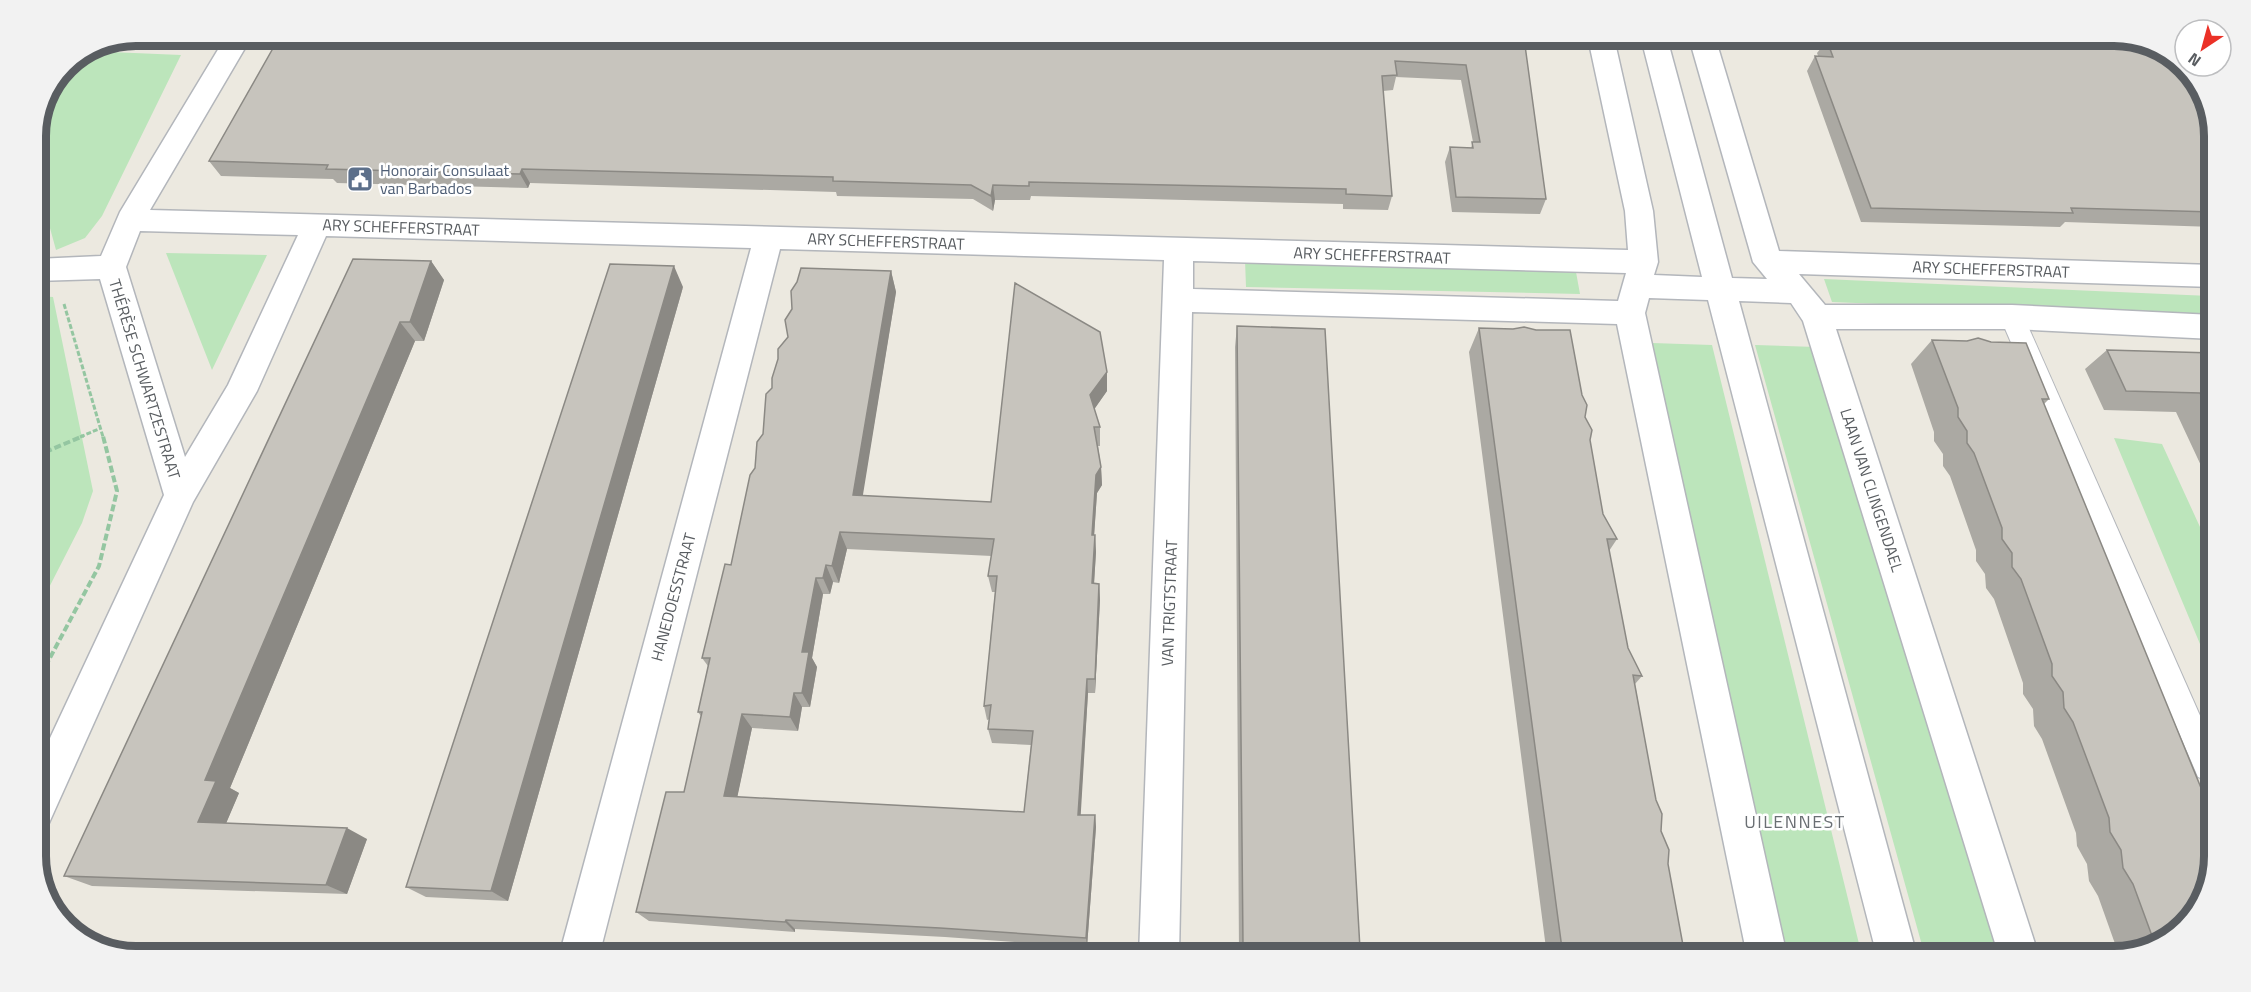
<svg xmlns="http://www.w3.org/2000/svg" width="2251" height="992" font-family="'Titillium Web',sans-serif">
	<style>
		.green { fill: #bce5bb }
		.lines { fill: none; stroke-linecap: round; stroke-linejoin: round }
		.service-casing { stroke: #b3b6bb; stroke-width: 2 }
		.minor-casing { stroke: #b3b6bb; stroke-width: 3 }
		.path-far1 { stroke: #94c6a1; stroke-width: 3; stroke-dasharray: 5 2; stroke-linecap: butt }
		.path { stroke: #94c6a1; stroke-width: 4; stroke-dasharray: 7 3; stroke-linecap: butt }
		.service { fill: #fff; fill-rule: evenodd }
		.minor { fill: #fff; fill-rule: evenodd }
		.wall { fill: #aba9a3; fill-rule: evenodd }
		.shaded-wall { fill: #8b8984 }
		.building { fill: #c7c4bd; stroke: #8b8984; stroke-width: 1.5; fill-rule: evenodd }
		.labels { text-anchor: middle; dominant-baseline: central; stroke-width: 5; stroke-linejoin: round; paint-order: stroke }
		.service-label { font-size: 16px; fill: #4e5e75; stroke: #fff; text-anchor: start }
		.street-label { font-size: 16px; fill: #595d61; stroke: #fff }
		.neighbourhood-label { font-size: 18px; letter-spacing: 1.5px; fill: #6a6f73; stroke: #fff }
		.rim { fill: none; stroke: #595d61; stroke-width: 8 }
	</style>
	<rect width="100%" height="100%" fill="#ece9e0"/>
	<path class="green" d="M 87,51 L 181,55 L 102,216 L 85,238 L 56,250 L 36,177 L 36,130 L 64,68 Z
		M 166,253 L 267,255 L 212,370 Z
		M 1245,260 L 1576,272 L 1580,294 L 1246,287 Z
		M 1824,279 L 2210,296 L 2213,302 L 2213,318 L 1832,302 Z
		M 36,296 L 53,297 L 93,491 L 82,523 L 36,613 L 36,544 L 42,533 L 36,525 L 36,411 L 43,378 L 36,363 Z
		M 1652,343 L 1712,345 L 1862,956 L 1785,956 Z
		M 1755,345 L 1816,347 L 2004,956 L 1925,956 Z
		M 2114,438 L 2162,444 L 2211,551 L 2210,645 L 2200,644 Z"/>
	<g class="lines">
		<defs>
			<path id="service" d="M 2012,308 L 2020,311 L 2024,317 L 2209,736 L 2208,781 L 2198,777 L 2000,317 L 2004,311 Z"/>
			<path id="minor" d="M 1715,37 L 1779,251 L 2213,265 L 2213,287 L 1799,274 L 1825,305 L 2012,305 L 2213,315 L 2213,339 L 2012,329 L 1836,329 L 2039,956 L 1999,956 L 1803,321 L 1791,303 L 1739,301 L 1917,956 L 1877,956 L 1708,300 L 1649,298 L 1645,313 L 1787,956 L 1747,956 L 1617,324 L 1192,312 L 1179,956 L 1139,956 L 1164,260 L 780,249 L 599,956 L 559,956 L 751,248 L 326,236 L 257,391 L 193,502 L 49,823 L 36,829 L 36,768 L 164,495 L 100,279 L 36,281 L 36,259 L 101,256 L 120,212 L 222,43 L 248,43 L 150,210 L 1628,250 L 1625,211 L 1588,38 L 1614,38 L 1653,211 L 1658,262 L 1654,275 L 1702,277 L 1641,38 L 1667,38 L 1732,278 L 1767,279 L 1753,262 L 1689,38 ZM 140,231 L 298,235 L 228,385 L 185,457 L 126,267 ZM 1193,261 L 1626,273 L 1618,301 L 1193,289 Z"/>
		</defs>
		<use href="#service" class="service-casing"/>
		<use href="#minor" class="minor-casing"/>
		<path class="path-far1" d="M 36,218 L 42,234
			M 64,304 L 103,437
			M 80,437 L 101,428"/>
		<path class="path" d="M 36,456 L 83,436
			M 36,684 L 99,566 L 117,491 L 103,436"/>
		<use href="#service" class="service"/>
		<use href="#minor" class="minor"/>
	</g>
	<path class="wall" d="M 2115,36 L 2215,130 L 2214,227 L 2065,222 L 2060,227 L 1861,222 L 1807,71 L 1815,56 L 1818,56 L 1817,53 L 1821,48 L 1816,37 Z
		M 1524,38 L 1546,199 L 1540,214 L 1452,212 L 1445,162 L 1450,147 L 1471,148 L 1473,142 L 1461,80 L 1396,77 L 1393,90 L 1383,91 L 1392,196 L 1388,210 L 1343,209 L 1343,204 L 1031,196 L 1030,200 L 995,200 L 993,211 L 973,199 L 837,196 L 836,192 L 530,183 L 528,188 L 337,183 L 333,179 L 221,176 L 209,161 Z
		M 116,43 L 112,50 L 89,50 L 98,44 Z
		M 431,261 L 444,280 L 424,341 L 415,341 L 230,788 L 239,793 L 226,823 L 367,839 L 347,894 L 92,886 L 64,876 Z
		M 891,271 L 896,292 L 862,496 L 991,502 L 1107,372 L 1107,391 L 1094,409 L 1100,427 L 1100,446 L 1098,446 L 1101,467 L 1102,485 L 1097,493 L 1094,535 L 1095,535 L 1096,552 L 1094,583 L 1099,584 L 1100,600 L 1095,693 L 1088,693 L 1080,815 L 1095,815 L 1096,827 L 1087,947 L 945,937 L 795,929 L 795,932 L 649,921 L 636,912 L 684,792 L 701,716 L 698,712 L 708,666 L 702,658 L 731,565 ZM 847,549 L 992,556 L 988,576 L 992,592 L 995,592 L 984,706 L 987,720 L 990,719 L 988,729 L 992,743 L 1031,745 L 1024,812 L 737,797 L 752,728 L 798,731 L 802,707 L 810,707 L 817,667 L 812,658 L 823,594 L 830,594 L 833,582 L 839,583 Z
		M 683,287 L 508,901 L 426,897 L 406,887 Z
		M 1237,326 L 1360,949 L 1355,956 L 1307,956 L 1239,953 L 1235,347 Z
		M 1479,328 L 1582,395 L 1585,417 L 1603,514 L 1617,539 L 1609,551 L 1628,648 L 1642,676 L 1635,684 L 1661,831 L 1685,956 L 1547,956 L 1469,352 Z
		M 1932,340 L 2049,399 L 2044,404 L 2170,939 L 2119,955 L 2098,896 L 2089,881 L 2087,864 L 2077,846 L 2076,833 L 2042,739 L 2034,726 L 2033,709 L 2023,694 L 2023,683 L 1994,599 L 1986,588 L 1985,574 L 1976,561 L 1976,550 L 1950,476 L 1943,466 L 1943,454 L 1934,441 L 1934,432 L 1911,364 Z
		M 2107,350 L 2213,353 L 2211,487 L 2176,412 L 2104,410 L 2085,369 Z"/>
	<path class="shaded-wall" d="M 106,43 L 116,43 L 112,50 Z
		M 522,169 L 530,183 L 528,188 L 520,174 Z
		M 993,185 L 995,200 L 993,211 L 991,196 Z
		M 431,261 L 444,280 L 424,341 L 410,322 Z
		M 674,266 L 683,287 L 508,901 L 491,891 Z
		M 891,271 L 896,292 L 860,513 L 853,495 Z
		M 400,322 L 415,341 L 230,788 L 239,793 L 222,833 L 198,822 L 205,780 Z
		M 1107,372 L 1107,391 L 1091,414 L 1090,395 Z
		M 1101,467 L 1102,485 L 1097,493 L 1093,552 L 1092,535 L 1096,475 Z
		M 840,532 L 847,549 L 839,583 L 832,566 Z
		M 1095,535 L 1096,552 L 1093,600 L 1092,583 Z
		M 826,565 L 833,582 L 830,594 L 823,578 Z
		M 816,578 L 823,594 L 812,658 L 817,667 L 810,707 L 802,693 L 802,652 Z
		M 1099,584 L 1100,600 L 1095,693 L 1095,679 Z
		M 1087,679 L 1088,693 L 1080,827 L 1078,815 Z
		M 794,693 L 802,707 L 798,731 L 790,717 Z
		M 742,714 L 752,728 L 735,808 L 724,796 Z
		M 1095,815 L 1096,827 L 1087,947 L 1086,938 Z
		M 347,828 L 367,839 L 347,894 L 326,885 Z
		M 786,920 L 795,929 L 795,932 L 785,922 Z"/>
	<path class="building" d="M 2115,36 L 2153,44 L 2198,80 L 2215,130 L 2214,212 L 2071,208 L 2073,213 L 1871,208 L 1815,56 L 1833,57 L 1826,38 L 1832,38 L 1831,37 Z
		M 1524,38 L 1546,199 L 1456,197 L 1450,147 L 1473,148 L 1472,142 L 1480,142 L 1466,65 L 1395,61 L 1397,75 L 1382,76 L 1392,196 L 1346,194 L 1346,189 L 1029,182 L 1029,186 L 993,185 L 991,196 L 971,185 L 833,181 L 833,177 L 522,169 L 520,174 L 326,169 L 328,165 L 209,161 L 276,43 Z
		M 353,259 L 431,261 L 410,322 L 400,322 L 205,780 L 216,781 L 198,822 L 347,828 L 326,885 L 64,876 Z
		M 610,264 L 674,266 L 491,891 L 406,887 Z
		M 801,268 L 891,271 L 853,495 L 991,502 L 1015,283 L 1100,332 L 1107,372 L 1090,395 L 1100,427 L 1094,427 L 1101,467 L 1096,475 L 1092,535 L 1095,535 L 1092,583 L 1099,584 L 1095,679 L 1087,679 L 1078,815 L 1095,815 L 1086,938 L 940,928 L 786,920 L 785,922 L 636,912 L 666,792 L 684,792 L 702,712 L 698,712 L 710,658 L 702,658 L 725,564 L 731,565 L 750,475 L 755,468 L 757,442 L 763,434 L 766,394 L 772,388 L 772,378 L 778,359 L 778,349 L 788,337 L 785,320 L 792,309 L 791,291 L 797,282 ZM 840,532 L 994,539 L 988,576 L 997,576 L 984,706 L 991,705 L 988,729 L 1033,731 L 1024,812 L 724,796 L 742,714 L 790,717 L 794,693 L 802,693 L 809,652 L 802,652 L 816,578 L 823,578 L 826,565 L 832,566 Z
		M 1237,326 L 1325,329 L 1360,949 L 1243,944 Z
		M 1524,327 L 1536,330 L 1570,330 L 1582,395 L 1587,405 L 1585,417 L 1592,430 L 1590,440 L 1603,514 L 1617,539 L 1607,539 L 1628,648 L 1642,676 L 1633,675 L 1656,800 L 1662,814 L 1661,831 L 1669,850 L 1668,864 L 1685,956 L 1563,956 L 1479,328 L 1513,329 Z
		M 1978,338 L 1991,342 L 2026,343 L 2049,399 L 2042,399 L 2208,805 L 2207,894 L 2170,939 L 2155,944 L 2133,884 L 2123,868 L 2121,850 L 2110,832 L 2109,818 L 2073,722 L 2064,708 L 2063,692 L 2052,676 L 2052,664 L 2021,579 L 2012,567 L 2012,553 L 2002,539 L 2002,528 L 1974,453 L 1967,443 L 1967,431 L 1958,417 L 1958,408 L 1932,340 L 1967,341 Z
		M 2107,350 L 2213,353 L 2212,418 L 2200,393 L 2126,391 Z"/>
	<defs>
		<symbol id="civic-square" viewBox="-11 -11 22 22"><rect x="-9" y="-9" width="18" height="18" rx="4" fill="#5c6f8a" stroke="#fff"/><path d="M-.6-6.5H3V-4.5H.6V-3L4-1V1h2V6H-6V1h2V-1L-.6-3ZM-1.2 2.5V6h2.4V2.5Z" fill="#fff"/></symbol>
	</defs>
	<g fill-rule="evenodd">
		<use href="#civic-square" x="345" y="164" width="30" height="30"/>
	</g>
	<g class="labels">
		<g class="service-label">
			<text x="380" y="170">Honorair Consulaat<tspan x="380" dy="18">van Barbados</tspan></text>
		</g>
		<g class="street-label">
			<text transform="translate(401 227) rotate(2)">ARY SCHEFFERSTRAAT</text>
			<text transform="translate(886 241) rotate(2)">ARY SCHEFFERSTRAAT</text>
			<text transform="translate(1372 255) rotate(2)">ARY SCHEFFERSTRAAT</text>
			<text transform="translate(1991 269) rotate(2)">ARY SCHEFFERSTRAAT</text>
			<text transform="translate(145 379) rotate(73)">THÉRÈSE SCHWARTZESTRAAT</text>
			<text transform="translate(1872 490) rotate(72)">LAAN VAN CLINGENDAEL</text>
			<text transform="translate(673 597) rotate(-75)">HANEDOESSTRAAT</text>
			<text transform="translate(1169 603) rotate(-88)">VAN TRIGTSTRAAT</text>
		</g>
		<g class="neighbourhood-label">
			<text x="1795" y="821">UILENNEST</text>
		</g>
	</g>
	<path d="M0 0H2251V992H0ZM136 46H2114A90 90 0 0 1 2204 136V856A90 90 0 0 1 2114 946H136A90 90 0 0 1 46 856V136A90 90 0 0 1 136 46Z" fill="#f2f2f2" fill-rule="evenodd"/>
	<path class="rim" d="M136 46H2114A90 90 0 0 1 2204 136V856A90 90 0 0 1 2114 946H136A90 90 0 0 1 46 856V136A90 90 0 0 1 136 46Z"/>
	<g transform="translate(2203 48) rotate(216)"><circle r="28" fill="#ffffff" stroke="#bdbec0" stroke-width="1.5"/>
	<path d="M0-4.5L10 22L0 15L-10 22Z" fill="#eb3127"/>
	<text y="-9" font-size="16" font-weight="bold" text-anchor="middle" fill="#595d61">N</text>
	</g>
</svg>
